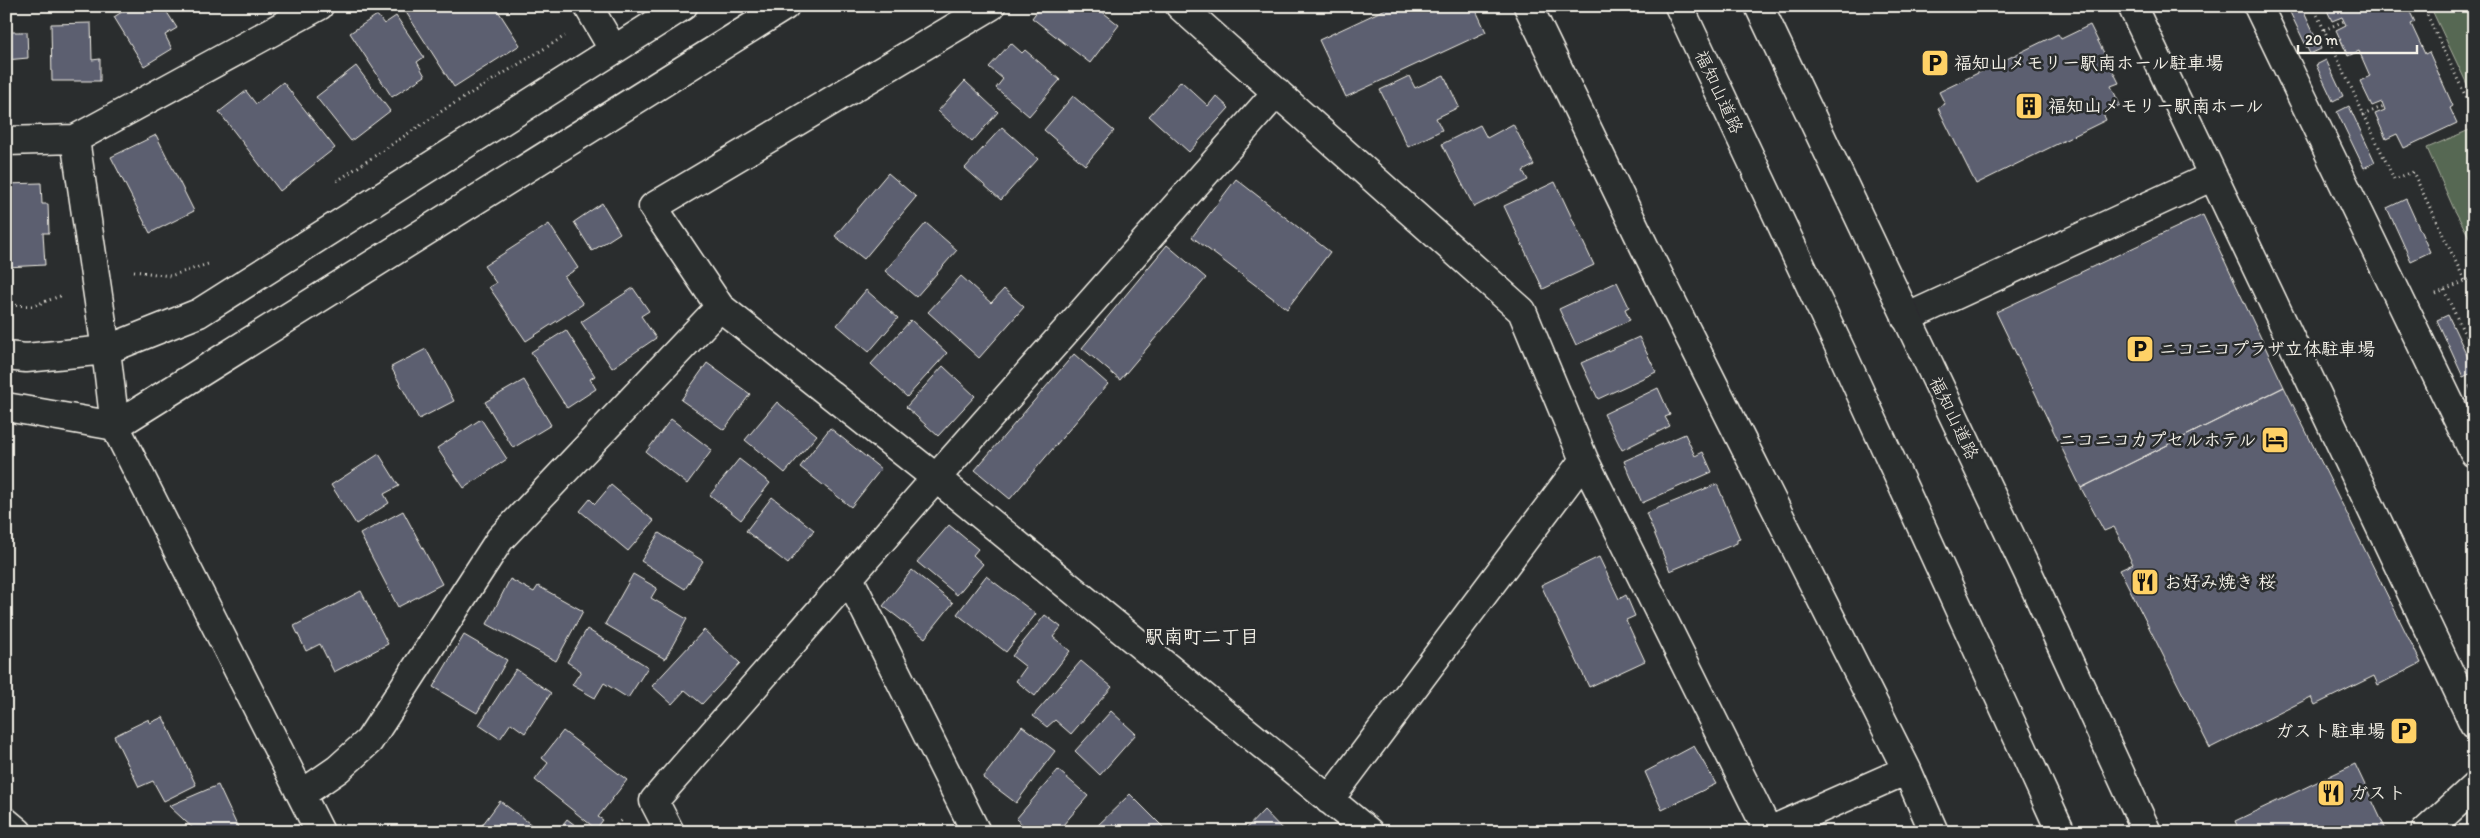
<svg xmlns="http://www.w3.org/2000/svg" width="2480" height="838" font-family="Itim,'Klee One',sans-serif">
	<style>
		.green { fill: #576852; stroke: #a6ac9d }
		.building { fill: #5b5f70; stroke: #f4f1e8 }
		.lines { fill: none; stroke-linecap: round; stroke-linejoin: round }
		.minor-casing { stroke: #f4f1e8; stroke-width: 31 }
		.highway-casing { stroke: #f4f1e8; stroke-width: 31 }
		.path { stroke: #f4f1e8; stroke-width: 3; stroke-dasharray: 1 4; stroke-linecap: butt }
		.minor { stroke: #2a2d2e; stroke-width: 28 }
		.highway { stroke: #2a2d2e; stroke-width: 28 }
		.labels { text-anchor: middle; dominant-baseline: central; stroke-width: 5; stroke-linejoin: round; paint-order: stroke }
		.poi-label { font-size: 18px; font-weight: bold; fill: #f4f1e8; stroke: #2a2d2e; text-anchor: start }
		.street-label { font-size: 18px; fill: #f4f1e8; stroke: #2a2d2e }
		.neighbourhood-label { font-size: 19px; font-weight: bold; fill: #f4f1e8; stroke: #2a2d2e }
	</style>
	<rect width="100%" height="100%" fill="#2a2d2e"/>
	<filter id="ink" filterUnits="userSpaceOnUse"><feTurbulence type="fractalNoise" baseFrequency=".02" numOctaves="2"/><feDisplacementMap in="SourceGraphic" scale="10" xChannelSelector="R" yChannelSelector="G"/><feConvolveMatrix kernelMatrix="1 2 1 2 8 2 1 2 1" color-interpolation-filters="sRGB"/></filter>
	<g filter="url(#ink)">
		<path class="green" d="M 2430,6 L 2473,6 L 2474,99 Z
			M 2474,128 L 2474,246 L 2453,207 L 2427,148 Z"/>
		<path class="building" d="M 131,6 L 163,6 L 177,28 L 165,35 L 172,49 L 144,66 L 114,17 Z
			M 402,6 L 495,6 L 520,45 L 454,87 Z
			M 1041,6 L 1060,6 L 1069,13 L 1074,6 L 1095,6 L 1119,25 L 1090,63 L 1032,18 Z
			M 1392,6 L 1474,6 L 1486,32 L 1346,97 L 1319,40 Z
			M 2287,6 L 2301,6 L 2321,49 L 2310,54 Z
			M 2325,6 L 2407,6 L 2415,22 L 2411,24 L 2425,54 L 2429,52 L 2453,106 L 2450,108 L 2457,123 L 2404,148 L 2397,134 L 2386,139 L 2375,114 L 2385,110 L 2382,102 L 2372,106 L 2360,81 L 2370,76 L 2359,51 L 2348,56 L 2336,30 L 2346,25 L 2342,17 L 2332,21 Z
			M 377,15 L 384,24 L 396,16 L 424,57 L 417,62 L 425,76 L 392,97 L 350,33 Z
			M 91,23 L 92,60 L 100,59 L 100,81 L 52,81 L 51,24 Z
			M 2090,25 L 2119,83 L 2111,86 L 2120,105 L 2103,113 L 2106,120 L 1976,184 L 1938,108 L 1945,104 L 1939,92 L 2058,34 L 2061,39 Z
			M 6,32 L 27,32 L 28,58 L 6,60 Z
			M 1011,43 L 1022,53 L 1025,50 L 1060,80 L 1029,116 L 996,88 L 1003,79 L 989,67 Z
			M 2326,60 L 2343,96 L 2333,101 L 2316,65 Z
			M 356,66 L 390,111 L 351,141 L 316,97 Z
			M 1444,75 L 1459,107 L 1436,118 L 1442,130 L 1408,147 L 1380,90 L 1409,76 L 1415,88 Z
			M 965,81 L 998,112 L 972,142 L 938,111 Z
			M 1181,81 L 1208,106 L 1216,96 L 1229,108 L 1189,152 L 1149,116 Z
			M 283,82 L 335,148 L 280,191 L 219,112 L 246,91 L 256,104 Z
			M 1073,96 L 1114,131 L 1085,165 L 1044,130 Z
			M 2349,106 L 2375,162 L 2364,168 L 2337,112 Z
			M 1513,124 L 1534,165 L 1523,171 L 1528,180 L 1474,207 L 1442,144 L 1480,125 L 1487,138 Z
			M 1002,127 L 1038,159 L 1001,200 L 965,168 Z
			M 156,135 L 194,211 L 150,233 L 111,157 Z
			M 888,173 L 916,197 L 864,259 L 835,236 Z
			M 1236,179 L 1330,252 L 1287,309 L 1192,237 Z
			M 1555,182 L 1594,265 L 1543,289 L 1504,206 Z
			M 41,183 L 42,204 L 48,204 L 49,233 L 43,233 L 45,265 L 6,267 L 6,184 Z
			M 2406,199 L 2430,252 L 2411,261 L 2387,208 Z
			M 602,203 L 620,233 L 592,251 L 574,222 Z
			M 2203,215 L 2284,387 L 2081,488 L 1996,312 Z
			M 926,223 L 957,250 L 916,297 L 885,271 Z
			M 549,224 L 578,268 L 564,277 L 583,304 L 526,341 L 489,287 L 496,283 L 484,266 Z
			M 1167,245 L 1206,278 L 1120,380 L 1082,348 Z
			M 961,276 L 991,303 L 1004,289 L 1024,307 L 979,358 L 928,312 Z
			M 1617,282 L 1629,307 L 1625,309 L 1630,320 L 1576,345 L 1559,309 Z
			M 633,288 L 649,311 L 641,316 L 656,338 L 612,368 L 581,322 Z
			M 866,290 L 898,318 L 869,352 L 837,325 Z
			M 2448,315 L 2474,370 L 2474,372 L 2463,377 L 2437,320 Z
			M 911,320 L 947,353 L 907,397 L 871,364 Z
			M 566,330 L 595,376 L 590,379 L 596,389 L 567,408 L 531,352 Z
			M 1639,337 L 1656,372 L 1598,399 L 1581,363 Z
			M 426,349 L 454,401 L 419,419 L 391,367 Z
			M 1074,354 L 1108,384 L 1010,499 L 975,470 Z
			M 707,363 L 750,394 L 724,430 L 681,400 Z
			M 943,366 L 975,396 L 938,436 L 906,407 Z
			M 524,380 L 551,425 L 513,448 L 485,402 Z
			M 2474,384 L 2474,397 L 2469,386 Z
			M 2284,387 L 2421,663 L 2378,685 L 2374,676 L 2315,705 L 2311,697 L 2210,748 L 2120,570 L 2133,564 L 2114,527 L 2104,531 L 2081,488 Z
			M 1658,388 L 1670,415 L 1665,417 L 1670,426 L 1622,450 L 1604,414 Z
			M 777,402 L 817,435 L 785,473 L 745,440 Z
			M 481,419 L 507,459 L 464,488 L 437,448 Z
			M 671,419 L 712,450 L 687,484 L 646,452 Z
			M 830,428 L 881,469 L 851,507 L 800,467 Z
			M 1685,434 L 1695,456 L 1703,452 L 1712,472 L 1642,503 L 1624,461 Z
			M 379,454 L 399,486 L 384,494 L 389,503 L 356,524 L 331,485 Z
			M 739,459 L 770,483 L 741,520 L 710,495 Z
			M 1717,484 L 1740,539 L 1737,540 L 1737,543 L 1670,571 L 1646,513 Z
			M 611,485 L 654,521 L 628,551 L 580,511 L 590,499 L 595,504 Z
			M 772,497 L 814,530 L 788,564 L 746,531 Z
			M 403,511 L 442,584 L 398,607 L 360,534 Z
			M 949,525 L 978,549 L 973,555 L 983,564 L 957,595 L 917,562 Z
			M 659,533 L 703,561 L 685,589 L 641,561 Z
			M 1599,557 L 1619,599 L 1626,595 L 1635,616 L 1626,620 L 1645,661 L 1589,687 L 1541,585 Z
			M 912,570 L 953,603 L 925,638 L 883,606 Z
			M 633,574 L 657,588 L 651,598 L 687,619 L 665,659 L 605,624 Z
			M 986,576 L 1036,614 L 1006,652 L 957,614 Z
			M 510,579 L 534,592 L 538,586 L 583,611 L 556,661 L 487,624 Z
			M 361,591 L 388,644 L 334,672 L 320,644 L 306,651 L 294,626 Z
			M 1045,615 L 1061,627 L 1053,637 L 1070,651 L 1035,696 L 1016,681 L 1026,667 L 1012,656 Z
			M 587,629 L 648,667 L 628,698 L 604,683 L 595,698 L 572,685 L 581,671 L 567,662 Z
			M 704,630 L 740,663 L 702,704 L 685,690 L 672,704 L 652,686 Z
			M 464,635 L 507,660 L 477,713 L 433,687 Z
			M 1081,661 L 1112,687 L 1071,734 L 1055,720 L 1047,727 L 1033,716 Z
			M 516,669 L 551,693 L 525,733 L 511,723 L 500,739 L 479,725 Z
			M 1111,711 L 1136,734 L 1100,775 L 1075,751 Z
			M 163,717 L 196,785 L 164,801 L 153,781 L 139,787 L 114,736 L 149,719 L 150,723 Z
			M 1022,726 L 1055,751 L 1016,803 L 983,778 Z
			M 563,731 L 627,780 L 598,817 L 603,820 L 596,829 L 535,780 L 548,763 L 542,758 Z
			M 1694,746 L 1716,784 L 1662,810 L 1645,772 Z
			M 2355,764 L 2387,832 L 2240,832 L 2235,821 Z
			M 1058,770 L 1088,796 L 1057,832 L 1031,832 L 1016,819 Z
			M 218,785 L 240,832 L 197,832 L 169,806 Z
			M 1130,794 L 1168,832 L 1091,832 Z
			M 500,801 L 541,832 L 477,832 Z
			M 1264,810 L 1285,832 L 1243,832 Z
			M 567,819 L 583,831 L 583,832 L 557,832 Z"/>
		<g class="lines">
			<defs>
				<path id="minor" d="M 588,6 L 613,49
					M 991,6 L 653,207 L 720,307 L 936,478 L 1369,832
					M 1180,6 L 1522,311 L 1584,460 L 1768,831
					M 1528,6 L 1645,248 L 1907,770 L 1934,832
					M 2132,6 L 2474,724
					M 2258,6 L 2474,453
					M 75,139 L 106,350 L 115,426 L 320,832
					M 6,141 L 75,139 L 319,6
					M 1906,318 L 2211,177
					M 6,356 L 26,358 L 106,350 L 199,313 L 683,6
					M 6,407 L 115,426 L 785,6
					M 849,578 L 976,832
					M 302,794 L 338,769 L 369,741 L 500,539 L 720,307
					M 1329,800 L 1584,460
					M 6,822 L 18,832
					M 670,832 L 654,801 L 936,478 L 1277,92
					M 1767,832 L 1907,770
					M 2425,832 L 2474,787"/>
				<path id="highway" d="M 1679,6 L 1843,355 L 2061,832
					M 1759,6 L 2030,577 L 2147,832"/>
			</defs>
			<use href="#minor" class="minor-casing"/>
			<use href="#highway" class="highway-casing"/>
			<path class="path" d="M 2313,6 L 2394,179 L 2413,172 L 2465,281
				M 2423,6 L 2474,114
				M 2324,30 L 2344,21
				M 2363,115 L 2384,106
				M 337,181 L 445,109 L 565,36
				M 134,271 L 170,276 L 208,264
				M 2444,290 L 2474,354
				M 2436,294 L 2474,277
				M 6,305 L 33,306 L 60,296 L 62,293
				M 2474,578 L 2466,582 L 2474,600
				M 610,832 L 624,818"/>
			<use href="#minor" class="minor"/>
			<use href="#highway" class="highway"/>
		</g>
	</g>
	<defs>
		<symbol id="parking-square" viewBox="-11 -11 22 22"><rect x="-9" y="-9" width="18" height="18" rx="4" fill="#ffd166" stroke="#2a2d2e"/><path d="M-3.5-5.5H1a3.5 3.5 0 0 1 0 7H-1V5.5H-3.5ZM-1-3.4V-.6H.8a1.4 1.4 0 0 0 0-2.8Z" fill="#111"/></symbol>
		<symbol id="building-square" viewBox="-11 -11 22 22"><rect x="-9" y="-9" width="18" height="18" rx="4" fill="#ffd166" stroke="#2a2d2e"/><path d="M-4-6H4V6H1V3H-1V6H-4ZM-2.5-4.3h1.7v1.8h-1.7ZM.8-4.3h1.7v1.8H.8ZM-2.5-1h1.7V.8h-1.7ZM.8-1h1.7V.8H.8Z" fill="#111"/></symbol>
		<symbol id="hotel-square" viewBox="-11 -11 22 22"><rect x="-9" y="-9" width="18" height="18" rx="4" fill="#ffd166" stroke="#2a2d2e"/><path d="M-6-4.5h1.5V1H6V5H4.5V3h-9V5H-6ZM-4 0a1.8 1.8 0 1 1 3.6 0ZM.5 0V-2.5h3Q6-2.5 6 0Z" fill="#111"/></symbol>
		<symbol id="restaurant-square" viewBox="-11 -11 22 22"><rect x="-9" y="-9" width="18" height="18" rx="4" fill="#ffd166" stroke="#2a2d2e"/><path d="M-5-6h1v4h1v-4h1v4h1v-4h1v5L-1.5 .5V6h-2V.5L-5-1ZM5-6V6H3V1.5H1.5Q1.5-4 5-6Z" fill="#111"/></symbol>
	</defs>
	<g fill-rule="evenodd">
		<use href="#parking-square" x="1919" y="47" width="32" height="32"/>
		<use href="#building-square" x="2013" y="90" width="32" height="32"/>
		<use href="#parking-square" x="2124" y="333" width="32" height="32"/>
		<use href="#hotel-square" x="2259" y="424" width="32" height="32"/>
		<use href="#restaurant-square" x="2129" y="566" width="32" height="32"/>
		<use href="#parking-square" x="2388" y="715" width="32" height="32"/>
		<use href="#restaurant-square" x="2315" y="777" width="32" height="32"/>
	</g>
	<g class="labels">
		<g class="poi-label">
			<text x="1954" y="63">福知山メモリー駅南ホール駐車場</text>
			<text x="2048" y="106">福知山メモリー駅南ホール</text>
			<text x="2159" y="349">ニコニコプラザ立体駐車場</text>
			<text x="2256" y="440" text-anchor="end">ニコニコカプセルホテル</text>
			<text x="2164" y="582">お好み焼き 桜</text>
			<text x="2385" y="731" text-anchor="end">ガスト駐車場</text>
			<text x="2350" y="793">ガスト</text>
		</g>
		<g class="street-label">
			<text transform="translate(1719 92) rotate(65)">福知山道路</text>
			<text transform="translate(1954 418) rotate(64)">福知山道路</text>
		</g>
		<g class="neighbourhood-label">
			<text x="1202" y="636">駅南町二丁目</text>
		</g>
	</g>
	<rect width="2480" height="838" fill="none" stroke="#2a2d2e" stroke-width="25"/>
	<rect x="12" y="12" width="2455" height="813" fill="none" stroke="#f4f1e8" stroke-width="2" filter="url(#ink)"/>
	<path d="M2298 45v8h119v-8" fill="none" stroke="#f4f1e8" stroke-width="2.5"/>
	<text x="2305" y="45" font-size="15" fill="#f4f1e8" stroke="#2a2d2e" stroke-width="4" paint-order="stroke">20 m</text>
</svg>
